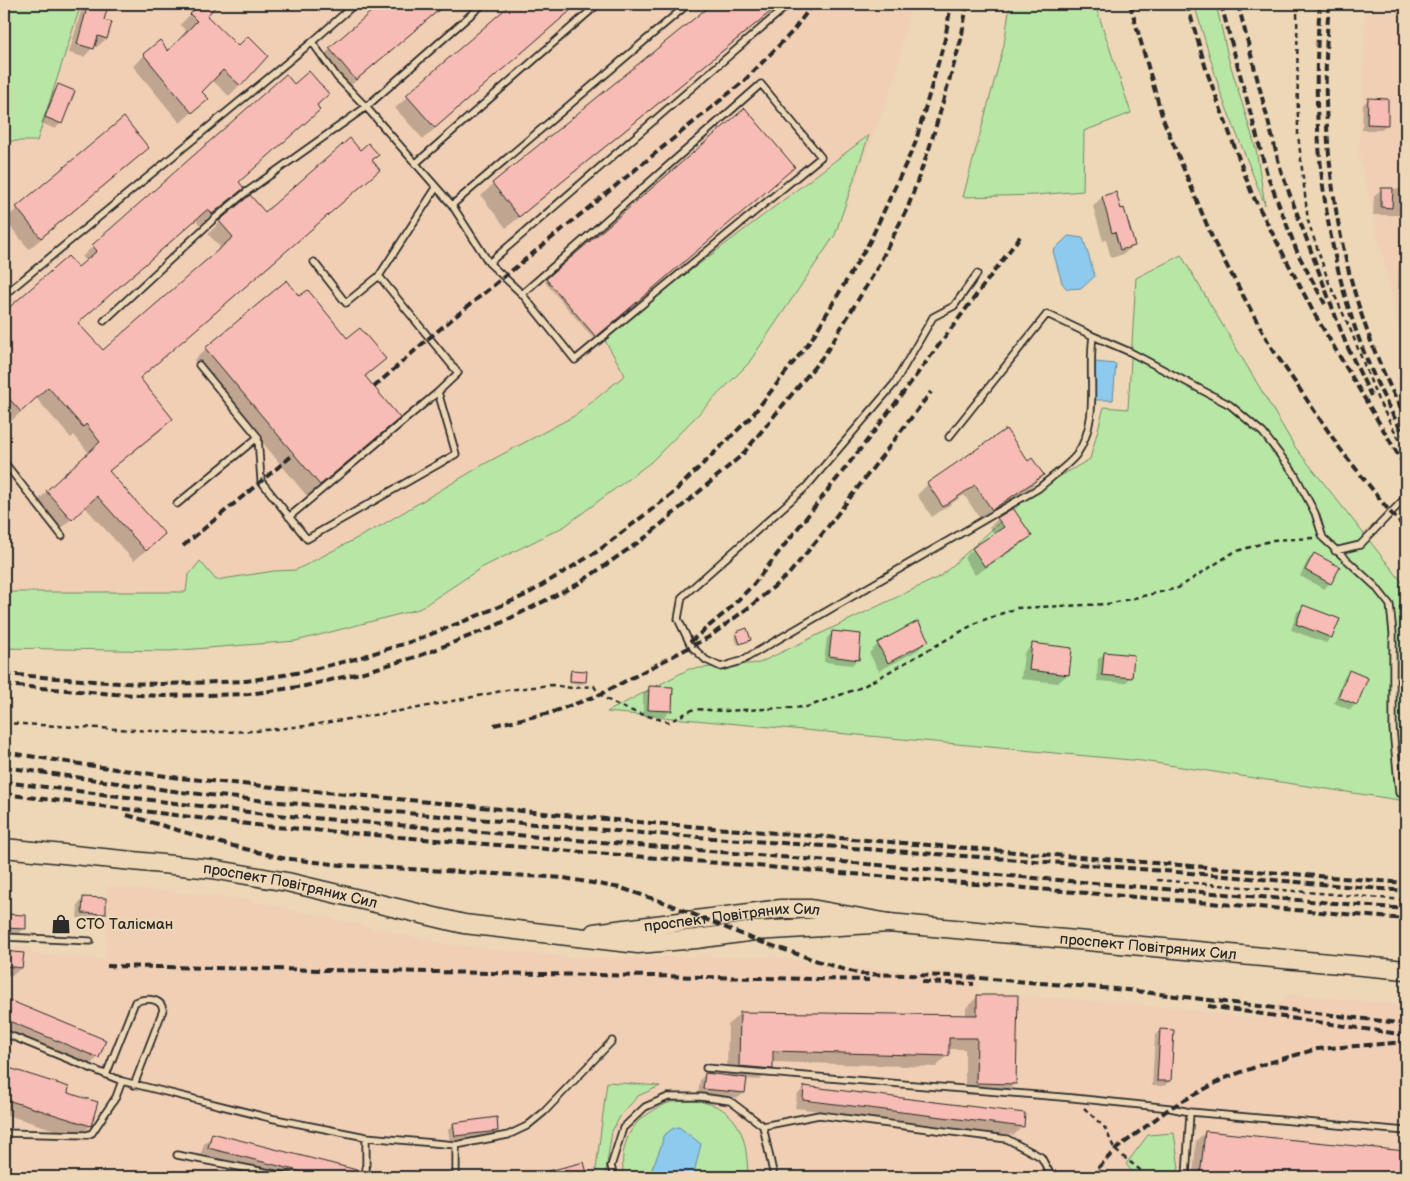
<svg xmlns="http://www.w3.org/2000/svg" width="1410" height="1181" font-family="'Balsamiq Sans',sans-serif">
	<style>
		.built { fill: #f0cfb5 }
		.green { fill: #b8e6a4; stroke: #728868 }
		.water { fill: #8ec9ee; stroke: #668aa0 }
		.shadow { fill: #0003 }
		.building { fill: #f7bcb3; stroke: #2b2b2b }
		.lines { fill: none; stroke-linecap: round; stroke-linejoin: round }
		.lane-casing { stroke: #2b2b2b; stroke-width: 9 }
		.primary-casing { stroke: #2b2b2b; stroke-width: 21 }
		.path { stroke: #2b2b2b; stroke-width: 2.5; stroke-dasharray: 5 4; stroke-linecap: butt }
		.lane { stroke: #edd7b6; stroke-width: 5.5 }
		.primary { stroke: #edd7b6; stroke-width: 18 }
		.rail { stroke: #2b2b2b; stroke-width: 4; stroke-dasharray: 8 4; stroke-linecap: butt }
		.labels { text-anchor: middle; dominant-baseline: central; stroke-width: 4.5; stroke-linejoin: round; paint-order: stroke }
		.street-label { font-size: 15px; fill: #2b2b2b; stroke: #edd7b6 }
		.poi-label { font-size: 15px; fill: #2b2b2b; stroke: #edd7b6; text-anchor: start }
	</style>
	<rect width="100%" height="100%" fill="#edd7b6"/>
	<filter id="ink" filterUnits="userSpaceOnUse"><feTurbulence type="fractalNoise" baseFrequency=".02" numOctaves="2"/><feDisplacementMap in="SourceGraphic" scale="10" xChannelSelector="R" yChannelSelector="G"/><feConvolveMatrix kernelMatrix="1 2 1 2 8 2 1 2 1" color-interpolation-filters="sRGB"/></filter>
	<g filter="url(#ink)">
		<path class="built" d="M 81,4 L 911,4 L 895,78 L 835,235 L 748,364 L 358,593 L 4,611 L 4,141 L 37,140 Z
			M 1366,4 L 1406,4 L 1406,355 L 1359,154 Z
			M 107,887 L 188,893 L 247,900 L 450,945 L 574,958 L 771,956 L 839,968 L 977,973 L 978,995 L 1018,995 L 1166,1007 L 1260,1019 L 1291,994 L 1406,1006 L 1406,1177 L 4,1177 L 4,946 L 32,948 L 32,954 L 106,960 Z"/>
		<path class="green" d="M 4,4 L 81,4 L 37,141 L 4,141 Z
			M 1010,4 L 1095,4 L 1131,113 L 1084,131 L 1083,191 L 1036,195 L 963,197 L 1004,45 Z
			M 1194,4 L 1216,4 L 1228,57 L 1256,149 L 1265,205 L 1222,97 Z
			M 869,135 L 835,235 L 748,364 L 651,462 L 565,526 L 481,568 L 419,609 L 296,641 L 169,651 L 4,648 L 4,592 L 186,592 L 188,576 L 200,561 L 216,580 L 274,571 L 296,570 L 382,525 L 486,463 L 576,415 L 625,375 L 603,337 Z
			M 1181,255 L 1295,447 L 1406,587 L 1406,801 L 1142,761 L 607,712 L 689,669 L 759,663 L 941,576 L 1033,492 L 1090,459 L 1104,407 L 1128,409 L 1136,278 Z
			M 607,1082 L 660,1086 L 638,1096 L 621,1115 L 612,1131 L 605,1177 L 595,1177 Z
			M 699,1101 C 705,1103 712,1104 718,1107 C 745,1121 747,1150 748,1177 L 624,1177 C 620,1161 624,1138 635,1125 C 641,1117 661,1105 671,1102 C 680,1101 690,1101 699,1101 Z
			M 1174,1133 L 1179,1168 L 1174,1177 L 1136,1177 L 1126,1164 L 1148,1135 Z"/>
		<path class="water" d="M 1068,236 L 1083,238 L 1095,276 L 1082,288 L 1067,289 L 1062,283 L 1053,251 Z
			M 1095,362 L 1116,364 L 1113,400 L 1092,400 Z
			M 679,1127 L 701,1144 L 693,1177 L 650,1177 C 652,1163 662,1151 663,1136 L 672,1129 Z"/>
		<path class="shadow" d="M 88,4 L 95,4 L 106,7 L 102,20 L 106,39 L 97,47 L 94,46 L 84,57 L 69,53 L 81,11 Z
			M 200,4 L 217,4 L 205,16 L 238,48 L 267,57 L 229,96 L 212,80 L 201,92 L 207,99 L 180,123 L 133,66 L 144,55 L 168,52 L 187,32 L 180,25 Z
			M 382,4 L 446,4 L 344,91 L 318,60 Z
			M 513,4 L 578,4 L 423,139 L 395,108 Z
			M 714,4 L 781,4 L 506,228 L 481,196 L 493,184 Z
			M 1406,63 L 1406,290 L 1398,289 L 1401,215 L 1373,215 L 1374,196 L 1382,189 L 1402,189 Z
			M 58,86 L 61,123 L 55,129 L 41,123 L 53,92 Z
			M 1368,99 L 1387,124 L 1381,130 L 1362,130 L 1363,105 Z
			M 316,106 L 319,110 L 307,121 L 237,183 L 242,188 L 231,199 L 200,225 L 196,220 L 77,324 L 103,352 L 222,249 L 208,234 L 220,222 L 250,197 L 264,214 L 139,379 L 171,419 L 160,431 L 108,472 L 152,545 L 134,561 L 85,507 L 59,530 L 35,503 L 89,453 L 74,435 L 71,438 L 36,398 L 9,423 L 4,417 L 4,314 L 68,257 L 78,269 L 86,262 L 82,257 L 93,246 Z
			M 123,119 L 147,148 L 135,160 L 29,249 L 4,219 L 4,207 L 11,214 Z
			M 791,169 L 593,338 L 545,282 L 547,280 Z
			M 4,175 L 7,179 L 4,183 Z
			M 1116,194 L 1133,245 L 1124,254 L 1111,258 L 1106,240 L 1103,241 L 1093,206 L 1102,197 Z
			M 299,298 L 347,339 L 384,359 L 365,377 L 398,418 L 386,430 L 307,496 L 194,360 L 206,349 Z
			M 1028,462 L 1043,475 L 1032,486 L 981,520 L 964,495 L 932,517 L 917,495 L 928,484 Z
			M 4,518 L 10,526 L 4,533 Z
			M 998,519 L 1030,536 L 1021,545 L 975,575 L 964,558 L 973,549 L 995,535 L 989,527 Z
			M 1314,555 L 1338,567 L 1330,583 L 1324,589 L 1300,576 L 1308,560 Z
			M 1303,607 L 1331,637 L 1326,643 L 1291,630 L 1297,612 Z
			M 833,632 L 858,659 L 852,665 L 824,662 L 827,638 Z
			M 737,633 L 750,639 L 738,645 L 734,636 Z
			M 927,641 L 918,650 L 879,671 L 869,653 L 878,644 Z
			M 1033,645 L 1067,675 L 1058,683 L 1021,679 L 1024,653 Z
			M 1104,654 L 1131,677 L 1125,683 L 1097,681 L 1098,659 Z
			M 572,671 L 585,681 L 582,684 L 569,683 L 569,673 Z
			M 1350,672 L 1356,704 L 1350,710 L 1334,703 L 1344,677 Z
			M 649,688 L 671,710 L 665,716 L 643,716 L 643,693 Z
			M 84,898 L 104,914 L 99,919 L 77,918 L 78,904 Z
			M 4,915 L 25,916 L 24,928 L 19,934 L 4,934 Z
			M 4,952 L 23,954 L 21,968 L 12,976 L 4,975 Z
			M 978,996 L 1015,1083 L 1003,1095 L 965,1095 L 965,1049 L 948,1049 L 948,1055 L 936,1067 L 772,1062 L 771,1068 L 760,1080 L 745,1079 L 744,1093 L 738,1098 L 698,1094 L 700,1080 L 705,1074 L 727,1077 L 728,1025 L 740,1013 L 966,1017 L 966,1008 Z
			M 4,1000 L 104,1041 L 98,1057 L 89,1066 L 4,1031 Z
			M 1160,1031 L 1170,1081 L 1164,1086 L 1152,1086 L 1155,1036 Z
			M 10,1070 L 66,1093 L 90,1126 L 78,1137 L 4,1114 L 4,1076 Z
			M 805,1087 L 1022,1127 L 1014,1135 L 795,1108 L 797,1095 Z
			M 454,1124 L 497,1130 L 491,1136 L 450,1141 L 448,1130 Z
			M 1205,1132 L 1406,1152 L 1406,1177 L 1193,1177 L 1196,1141 Z
			M 213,1135 L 360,1172 L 359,1177 L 280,1177 L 200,1157 L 204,1144 Z"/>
		<path class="building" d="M 88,4 L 100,4 L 108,6 L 104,20 L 112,22 L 107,39 L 98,36 L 94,49 L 77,44 Z
			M 199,4 L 218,4 L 207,16 L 238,46 L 248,36 L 268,56 L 241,86 L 223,70 L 202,92 L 209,99 L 192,113 L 143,54 L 160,40 L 168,51 L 197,21 L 190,14 Z
			M 380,4 L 446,4 L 356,80 L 329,48 Z
			M 511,4 L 578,4 L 435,128 L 406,95 Z
			M 712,4 L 780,4 L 519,217 L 492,183 Z
			M 309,71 L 329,94 L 317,105 L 320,110 L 239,182 L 244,188 L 212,214 L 208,209 L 78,323 L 103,350 L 233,237 L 219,221 L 250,195 L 265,212 L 350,138 L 360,150 L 368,143 L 379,155 L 372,160 L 380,170 L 140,378 L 173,419 L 109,471 L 165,534 L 146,551 L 97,496 L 72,520 L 46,491 L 100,442 L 86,424 L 83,427 L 48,387 L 21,412 L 4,393 L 4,312 L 68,256 L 78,267 L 97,251 L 92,245 L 286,74 L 294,84 Z
			M 58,84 L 75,91 L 62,124 L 45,117 Z
			M 1368,98 L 1388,99 L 1388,125 L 1367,124 Z
			M 745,108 L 795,167 L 596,337 L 546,279 Z
			M 124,117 L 149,148 L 41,238 L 16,207 Z
			M 1381,188 L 1393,188 L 1392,208 L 1381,207 Z
			M 1116,192 L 1121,209 L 1124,208 L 1135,246 L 1120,250 L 1115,232 L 1112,233 L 1102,196 Z
			M 287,280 L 299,296 L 308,290 L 347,338 L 360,328 L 386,359 L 365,376 L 400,418 L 320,485 L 205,348 Z
			M 1006,429 L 1028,461 L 1032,458 L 1044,475 L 992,510 L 975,485 L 943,507 L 927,483 Z
			M 1013,508 L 1032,536 L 985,567 L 972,548 L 1004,527 L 997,518 Z
			M 1314,553 L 1340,567 L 1331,584 L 1305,570 Z
			M 1303,605 L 1340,619 L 1332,638 L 1296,624 Z
			M 918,621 L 929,641 L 888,663 L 877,643 Z
			M 747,628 L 751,640 L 740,644 L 736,632 Z
			M 832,631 L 861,634 L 859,660 L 829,656 Z
			M 1032,643 L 1072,648 L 1069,675 L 1029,670 Z
			M 1104,652 L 1134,655 L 1132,678 L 1102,675 Z
			M 571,670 L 587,671 L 586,682 L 570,681 Z
			M 1349,670 L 1368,678 L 1357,705 L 1338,697 Z
			M 649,686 L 673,687 L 672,711 L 648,710 Z
			M 83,897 L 106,898 L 106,914 L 82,913 Z
			M 4,914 L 26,915 L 26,929 L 4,928 Z
			M 4,951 L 24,953 L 22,968 L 4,966 Z
			M 977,995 L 1018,995 L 1016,1084 L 976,1083 L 977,1038 L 949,1038 L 949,1056 L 773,1051 L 773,1069 L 739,1066 L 740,1012 L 977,1015 Z
			M 4,998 L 106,1040 L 99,1058 L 4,1019 Z
			M 1160,1029 L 1174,1030 L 1171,1081 L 1157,1081 Z
			M 9,1068 L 69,1087 L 68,1093 L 98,1102 L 91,1126 L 4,1099 L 4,1086 Z
			M 705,1073 L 747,1078 L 745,1093 L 703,1089 Z
			M 804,1086 L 1025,1113 L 1024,1127 L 803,1100 Z
			M 497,1117 L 498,1131 L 455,1136 L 453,1123 Z
			M 1205,1131 L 1406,1151 L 1406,1177 L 1200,1177 Z
			M 212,1133 L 361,1171 L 361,1177 L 322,1177 L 208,1148 Z
			M 584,1162 L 588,1177 L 541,1177 L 541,1173 Z"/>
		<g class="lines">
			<defs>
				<path id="lane" d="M 312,42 L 337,77 L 366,107 L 452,205 L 489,263 L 522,294 L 575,360 L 821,157 L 761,84 L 522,294
					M 415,164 L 598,4
					M 452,205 L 688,4
					M 314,262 L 346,303 L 379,276
					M 489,263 L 789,4
					M 977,274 L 954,306 L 933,317 L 894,384 L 806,487 L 682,597 L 678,619 L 691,646 L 706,660 L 721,667 L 741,661 L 1039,488 C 1049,479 1070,464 1077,454 C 1101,417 1087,377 1093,336 L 1130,352 L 1230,405 L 1263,433 L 1294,473 L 1315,513 L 1323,538 L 1375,586 L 1390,605 L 1393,633 L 1393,729 L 1399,793
					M 4,295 L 312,42 L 355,4
					M 104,321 L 214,219 L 245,193 L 366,107 L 483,4
					M 199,365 L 258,437 L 261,481 L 307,539 L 456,454 L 438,392 L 458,373 L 379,276 L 436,188
					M 949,437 L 1047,314 L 1093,336
					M 4,462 L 62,536
					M 177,504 L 258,437
					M 289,517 L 438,392
					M 1335,551 L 1360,545 L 1406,497
					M 4,937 L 90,941
					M 4,1033 L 122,1081 L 270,1118 L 366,1137 L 456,1145 L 508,1135 L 527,1126 L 544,1112 L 612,1041
					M 706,1068 L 1073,1098 L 1170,1108 L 1190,1112 L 1186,1177
					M 106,1075 L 135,1002 C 145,998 161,997 163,1010 L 134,1085
					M 1190,1112 L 1406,1131
					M 763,1126 L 819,1115 L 1007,1139 L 1041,1157 L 1052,1177
					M 4,1133 L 87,1135 L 92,1133 L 116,1097 L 122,1081
					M 456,1145 L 456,1177
					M 177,1155 L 291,1177
					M 366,1177 L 366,1137
					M 614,1177 L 611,1166 L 623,1128 L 645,1107 L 668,1097 L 701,1097 L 730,1101 L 763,1126 L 774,1177"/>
				<g id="primary">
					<path id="s1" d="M 4,848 L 212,869 L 287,882 L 464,924 L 638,944 L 696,939 L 755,931 L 889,923"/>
					<path id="s2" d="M 594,933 L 781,909 L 811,909 L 889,923 L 1406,970"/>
				</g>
			</defs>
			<use href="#lane" class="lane-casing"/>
			<use href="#primary" class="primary-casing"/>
			<path class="path" d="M 1297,4 L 1298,134 L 1308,221 L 1329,283 L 1351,331 L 1378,400 L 1406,452
				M 1399,607 L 1406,609
				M 4,723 L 190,733 L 255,731 L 305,726 L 418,708 L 507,690 L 552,685 L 572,688 L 594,686 C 604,706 648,716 669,722 L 694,709 L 723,711 L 807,707 L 862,687 L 978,622 L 1017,608 L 1108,604 L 1178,588 L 1234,552 L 1273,540 L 1314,538
				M 1157,880 L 1406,900
				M 1084,1108 L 1105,1128 L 1115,1150 L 1149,1177"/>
			<use href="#lane" class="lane"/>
			<use href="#primary" class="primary"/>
			<path class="rail" d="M 1130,4 L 1163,119 L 1214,242 L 1271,347 L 1341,450 L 1391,513 L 1406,529
				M 1187,4 L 1207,72 L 1252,194 L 1315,315 L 1406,468
				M 1221,4 L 1267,174 L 1298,254 L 1325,304
				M 1238,4 L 1281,171 L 1346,344 L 1371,396
				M 1320,4 C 1308,152 1328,308 1406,438
				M 1329,4 C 1317,146 1337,291 1406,418
				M 374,387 L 429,338 L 744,81 L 792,32 L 813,4
				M 183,546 L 294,454
				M 690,642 L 727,611 L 753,585 L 873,433 L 1022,234
				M 4,674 L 119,683 L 163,684 L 246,681 L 302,672 L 355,659 L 416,640 L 472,618 L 526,595 L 598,551 L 673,493 L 751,417 L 811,340 L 870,241 L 915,144 L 945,39 L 951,4
				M 4,685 L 115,694 L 163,696 L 249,694 L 305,686 L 360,673 L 419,656 L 495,626 L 578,584 L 646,537 L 742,455 L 825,354 L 875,272 L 908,207 L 930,146 L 961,40 L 967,4
				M 494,725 L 550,713 L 599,695 L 709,637 L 752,605 L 788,575 L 823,533 L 931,392
				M 4,752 L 80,764 L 180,778 L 626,821 L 1406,883
				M 4,767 L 181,792 L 267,801 L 628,832 L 1104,866 L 1406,891
				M 4,782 L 265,814 L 1406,909
				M 4,794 L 264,826 L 1406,919
				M 127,815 L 221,843 L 282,858 L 341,865 L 564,878 L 621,888 L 666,903 L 758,941 L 839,968 L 861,974 L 954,976 L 1127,990 L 1406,1024
				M 107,966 L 869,980
				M 922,982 L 974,984
				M 1208,1006 L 1406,1035
				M 1090,1177 L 1115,1150 L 1170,1108 L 1225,1078 L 1261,1065 L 1317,1049 L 1406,1042"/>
		</g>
	</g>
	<defs>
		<symbol id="shop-bare" viewBox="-9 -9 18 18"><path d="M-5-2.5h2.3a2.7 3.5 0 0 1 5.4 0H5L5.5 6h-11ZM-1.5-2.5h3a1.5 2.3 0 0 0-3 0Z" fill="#2b2b2b" stroke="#edd7b6" stroke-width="2.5" paint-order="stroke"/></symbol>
	</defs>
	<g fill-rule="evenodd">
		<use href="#shop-bare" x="47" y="910" width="28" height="28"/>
	</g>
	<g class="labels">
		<g class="street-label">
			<text stroke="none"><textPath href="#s1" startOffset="289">проспект Повітряних Сил</textPath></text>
			<text stroke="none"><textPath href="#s2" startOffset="139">проспект Повітряних Сил</textPath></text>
			<text stroke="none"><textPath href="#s2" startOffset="558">проспект Повітряних Сил</textPath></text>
		</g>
		<g class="poi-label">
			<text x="76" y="924">СТО Талісман</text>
		</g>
	</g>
	<rect width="1410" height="1181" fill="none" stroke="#edd7b6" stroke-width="20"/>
	<rect x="10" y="10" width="1390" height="1161" fill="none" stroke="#2b2b2b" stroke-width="2" filter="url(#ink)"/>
</svg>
